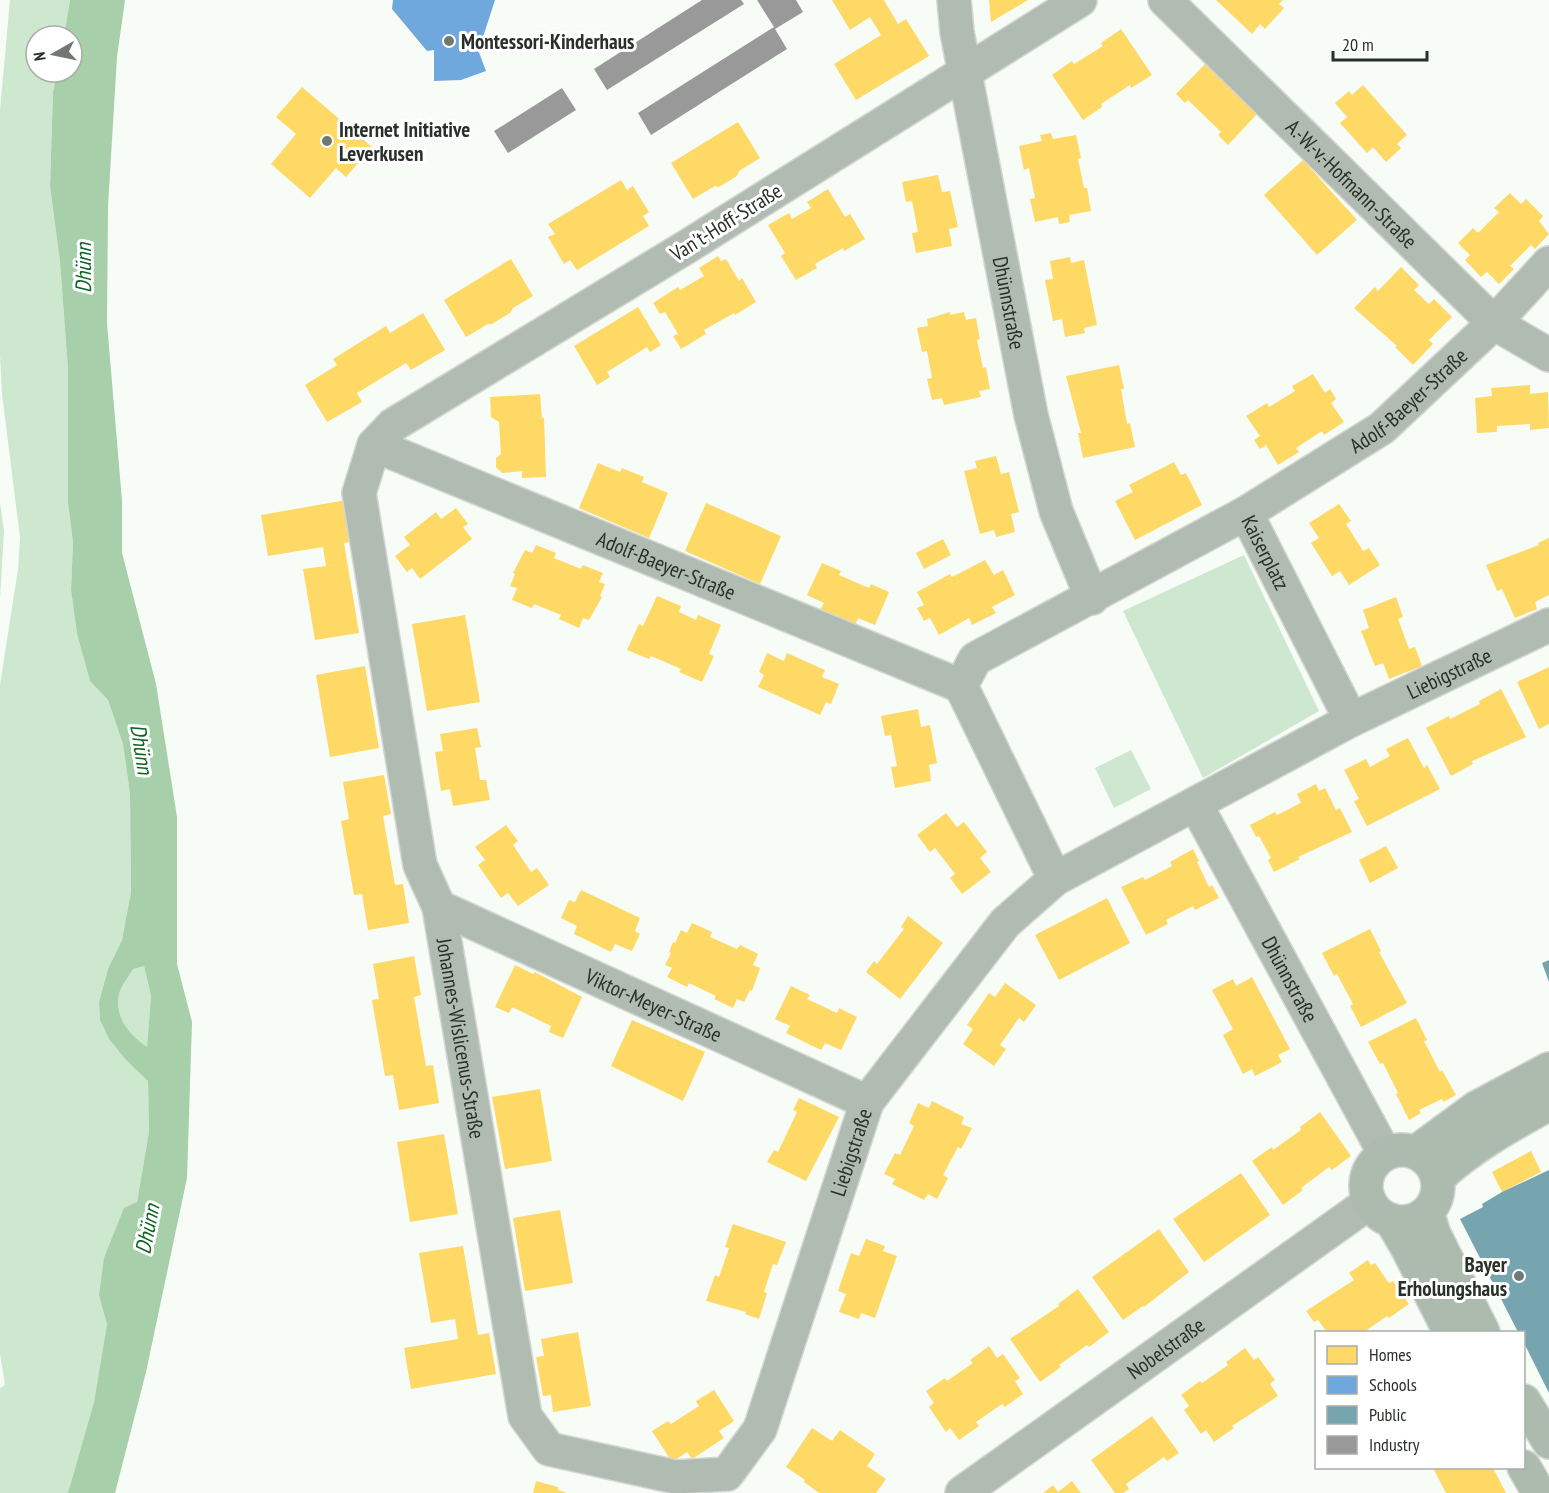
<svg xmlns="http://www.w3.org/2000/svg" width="1549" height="1493" font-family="'PT Sans Narrow',sans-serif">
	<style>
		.green { fill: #cee8cf }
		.water { fill: #a6cfaa; fill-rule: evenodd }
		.homes { fill: #ffd966 }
		.schools { fill: #6fa8dc }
		.public { fill: #76a5af }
		.industry { fill: #999 }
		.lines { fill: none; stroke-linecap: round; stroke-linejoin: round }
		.street-casing { stroke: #d3d6d3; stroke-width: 36 }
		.secondary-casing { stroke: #d3d6d3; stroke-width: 36 }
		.street { stroke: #b0bbb1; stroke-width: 33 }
		.secondary { stroke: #adbbaf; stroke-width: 33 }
		.poi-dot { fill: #717771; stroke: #fff; stroke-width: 2 }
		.labels { text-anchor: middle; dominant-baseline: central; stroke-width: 6; stroke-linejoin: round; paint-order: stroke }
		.poi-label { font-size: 21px; font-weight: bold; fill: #293029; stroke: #fff; text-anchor: start }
		.street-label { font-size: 21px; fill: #293029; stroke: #fff }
		.water-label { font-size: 22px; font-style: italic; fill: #0f6425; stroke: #fff }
	</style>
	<rect width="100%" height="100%" fill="#f7fcf7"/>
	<path class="green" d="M 10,0 L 70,0 L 64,36 L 36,36 L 36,72 L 57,72 L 53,92 L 50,186 L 60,262 L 68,369 L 68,503 L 73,542 L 71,590 L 77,634 L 90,681 L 108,700 L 123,744 L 130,794 L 131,892 L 122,940 L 108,969 L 99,1002 L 100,1020 L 109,1039 L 127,1061 L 148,1081 L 149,1132 L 137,1202 L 99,1296 L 107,1324 L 94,1402 L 68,1493 L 0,1493 L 0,1388 L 5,1385 L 0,1354 L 0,685 L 18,569 L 20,538 L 2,394 L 0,355 L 0,110 Z
		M 0,503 L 4,531 L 0,599 Z
		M 1244,555 L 1319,711 L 1203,778 L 1123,611 Z
		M 1131,750 L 1151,789 L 1114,808 L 1095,768 Z
		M 144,966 L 151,996 L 147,1047 C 128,1033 115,1020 119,994 C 121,986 129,976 133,969 Z"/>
	<path class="water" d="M 70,0 L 125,0 L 117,57 L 108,206 L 107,323 L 122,501 L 122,553 L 156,684 L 177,817 L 177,964 L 192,1022 L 187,1178 L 146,1372 L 115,1493 L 68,1493 L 94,1402 L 107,1324 L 99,1296 L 104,1258 L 124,1208 L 137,1202 L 149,1132 L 148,1081 L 127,1061 L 109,1039 L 100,1020 L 99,1002 L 108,969 L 122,940 L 131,892 L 130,794 L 123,744 L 108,700 L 90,681 L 77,634 L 71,590 L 73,542 L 68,503 L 68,369 L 60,262 L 50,186 L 53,92 L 57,72 L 72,72 L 72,36 L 64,36 ZM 144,966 L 151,996 L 147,1047 C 128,1033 115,1019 119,994 C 121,986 129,976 133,969 Z"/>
	<path class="homes" d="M 832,0 L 884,0 L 898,24 L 906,19 L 929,56 L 856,100 L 834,64 L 881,35 L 870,17 L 850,30 Z
		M 989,0 L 1028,0 L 991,22 Z
		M 1216,0 L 1283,0 L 1279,4 L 1284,8 L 1265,29 L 1260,24 L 1252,34 Z
		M 1121,29 L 1152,75 L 1131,88 L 1130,85 L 1101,104 L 1102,107 L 1083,120 L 1052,75 L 1072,61 L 1074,64 L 1103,46 L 1101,43 Z
		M 1206,63 L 1258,113 L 1228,145 L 1218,135 L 1221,132 L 1188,100 L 1185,103 L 1176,94 Z
		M 1363,85 L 1407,135 L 1397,144 L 1401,148 L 1386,162 L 1373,147 L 1367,153 L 1340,123 L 1347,117 L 1335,103 L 1349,91 L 1352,95 Z
		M 302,87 L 372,147 L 346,177 L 336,168 L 310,198 L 271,164 L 296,134 L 276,117 Z
		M 738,122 L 760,158 L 739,171 L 737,176 L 719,187 L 715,186 L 693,199 L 671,163 Z
		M 1051,133 L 1053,139 L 1076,135 L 1081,158 L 1078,159 L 1084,188 L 1087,188 L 1091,211 L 1069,215 L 1070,222 L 1059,224 L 1058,217 L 1035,222 L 1030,199 L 1035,198 L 1029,168 L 1024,170 L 1019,146 L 1042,141 L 1040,135 Z
		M 1303,160 L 1357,220 L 1317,255 L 1264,195 Z
		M 938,175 L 942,192 L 950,191 L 958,227 L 949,229 L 952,246 L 916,253 L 912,233 L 918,232 L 912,201 L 906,202 L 902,182 Z
		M 621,180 L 627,190 L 633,186 L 649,212 L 643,216 L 649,226 L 577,270 L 570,260 L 564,264 L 548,237 L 555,234 L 548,224 Z
		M 828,189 L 845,217 L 850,214 L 865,239 L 844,251 L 843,248 L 815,264 L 817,268 L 796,280 L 781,256 L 785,253 L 768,225 L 789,213 L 792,219 L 811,208 L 807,202 Z
		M 1510,193 L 1521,204 L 1526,199 L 1543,216 L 1539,221 L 1549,234 L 1535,249 L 1531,245 L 1510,266 L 1514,269 L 1499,284 L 1487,272 L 1481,277 L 1465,260 L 1470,255 L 1458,243 L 1473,228 L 1478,233 L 1499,212 L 1494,208 Z
		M 718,256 L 721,261 L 726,259 L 739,281 L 742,278 L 756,302 L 735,315 L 734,313 L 704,330 L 706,334 L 681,349 L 673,336 L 678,334 L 665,312 L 660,314 L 653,303 L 678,287 L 680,290 L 704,276 L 699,268 Z
		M 1070,257 L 1071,263 L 1084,260 L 1097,325 L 1084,328 L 1085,333 L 1065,337 L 1062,319 L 1053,321 L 1045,280 L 1053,279 L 1050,261 Z
		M 511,259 L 533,296 L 513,308 L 510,313 L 492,324 L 488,324 L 466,337 L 444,300 Z
		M 1401,267 L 1419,285 L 1414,290 L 1429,304 L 1434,299 L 1452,317 L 1429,340 L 1433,344 L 1413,365 L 1395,347 L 1397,346 L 1354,308 L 1375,287 L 1378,291 Z
		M 638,307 L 661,345 L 650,352 L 647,347 L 607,372 L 610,377 L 597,385 L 574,346 Z
		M 950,312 L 950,315 L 964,312 L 966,320 L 976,318 L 980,339 L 977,340 L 983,368 L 986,367 L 990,389 L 979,391 L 981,397 L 944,405 L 942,398 L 932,400 L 927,379 L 932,378 L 927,351 L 922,352 L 917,328 L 928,326 L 927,319 Z
		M 423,313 L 445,350 L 411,370 L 406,363 L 357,393 L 362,402 L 327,422 L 305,385 L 337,365 L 333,359 L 386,326 L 390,333 Z
		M 1119,365 L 1124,389 L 1121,389 L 1127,424 L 1130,423 L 1135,447 L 1083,458 L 1078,433 L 1081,433 L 1066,376 Z
		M 1313,374 L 1325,393 L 1330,389 L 1336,399 L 1331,403 L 1344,422 L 1324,435 L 1322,431 L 1296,448 L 1299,452 L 1278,465 L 1266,445 L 1260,449 L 1254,440 L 1260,436 L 1246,416 L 1267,403 L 1269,407 L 1295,391 L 1292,386 Z
		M 1530,385 L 1530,394 L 1548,392 L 1549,428 L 1530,430 L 1530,424 L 1497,426 L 1497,432 L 1477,433 L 1475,398 L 1492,396 L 1491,388 Z
		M 540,394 L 542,418 L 544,418 L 546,477 L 522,478 L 522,471 L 502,473 L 496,467 L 496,458 L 501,454 L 499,422 L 491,417 L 490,397 Z
		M 996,456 L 1001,474 L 1009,472 L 1019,512 L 1011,514 L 1015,532 L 996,537 L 994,530 L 980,534 L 964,471 L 977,468 L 975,461 Z
		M 1174,462 L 1181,475 L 1186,473 L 1202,505 L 1135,540 L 1115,501 L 1133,492 L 1129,485 Z
		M 598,463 L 620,472 L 622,468 L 644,477 L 642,482 L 668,493 L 649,538 L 579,508 Z
		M 346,500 L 353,542 L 344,543 L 359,633 L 315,640 L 303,569 L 326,566 L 323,547 L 268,556 L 261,515 Z
		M 706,503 L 781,536 L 760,584 L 685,551 Z
		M 1339,504 L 1351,521 L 1346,524 L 1363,551 L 1369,548 L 1380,565 L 1349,585 L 1340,571 L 1332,576 L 1311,543 L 1319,538 L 1309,523 Z
		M 456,508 L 468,524 L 463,527 L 472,539 L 420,579 L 412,568 L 407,572 L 395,556 L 410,545 L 404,537 L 436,512 L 441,519 Z
		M 1549,538 L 1549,595 L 1535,602 L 1537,609 L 1515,618 L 1502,589 L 1497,591 L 1486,565 L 1539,545 L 1538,543 Z
		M 943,539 L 951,555 L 924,569 L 916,553 Z
		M 536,545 L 556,553 L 554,558 L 581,569 L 583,565 L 603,573 L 599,582 L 605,584 L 600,596 L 602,597 L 589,620 L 583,618 L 579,628 L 559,619 L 561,615 L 534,604 L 532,608 L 512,600 L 517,588 L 510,586 L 515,574 L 513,573 L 525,550 L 532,553 Z
		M 985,560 L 994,575 L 1003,570 L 1015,595 L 992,607 L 996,613 L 972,625 L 969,618 L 939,635 L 930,618 L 924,621 L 917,608 L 924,605 L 917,592 L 950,574 L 952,577 Z
		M 822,563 L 841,571 L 839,575 L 869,588 L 871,584 L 889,592 L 875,625 L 858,618 L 855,626 L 820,610 L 824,603 L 807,595 Z
		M 657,596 L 681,606 L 679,612 L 696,620 L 698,615 L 721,625 L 709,654 L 714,656 L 702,682 L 679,672 L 681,669 L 651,656 L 649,659 L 627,650 L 639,624 L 643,626 Z
		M 1396,597 L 1403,617 L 1398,619 L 1409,649 L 1415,647 L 1422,666 L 1389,679 L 1383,663 L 1375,666 L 1361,631 L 1369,628 L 1363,610 Z
		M 465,615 L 480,702 L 427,711 L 412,624 Z
		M 767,653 L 784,661 L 787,653 L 825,670 L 822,677 L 839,684 L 831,704 L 826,702 L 820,715 L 758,687 L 764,675 L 759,672 Z
		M 365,666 L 379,748 L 330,757 L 316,675 Z
		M 1549,667 L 1549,724 L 1539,729 L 1517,682 Z
		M 1501,689 L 1526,737 L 1472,761 L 1473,764 L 1451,776 L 1426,728 L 1449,716 L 1450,719 L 1480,704 L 1479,701 Z
		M 918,709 L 921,727 L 930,725 L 937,763 L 929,765 L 931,781 L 895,788 L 891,767 L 897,766 L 891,735 L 885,736 L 881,716 Z
		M 477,728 L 481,747 L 475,748 L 480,780 L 486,780 L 490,800 L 453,806 L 450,789 L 441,791 L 435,752 L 443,751 L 440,734 Z
		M 1408,738 L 1424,768 L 1427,765 L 1440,789 L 1367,826 L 1354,801 L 1359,799 L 1344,770 L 1366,759 L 1370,767 L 1390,756 L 1386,749 Z
		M 384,775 L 391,814 L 383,816 L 395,885 L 403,884 L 409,923 L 368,930 L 362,894 L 354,895 L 341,821 L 349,819 L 343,782 Z
		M 1316,784 L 1319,791 L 1325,788 L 1336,810 L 1340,808 L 1352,832 L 1298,857 L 1300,859 L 1274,872 L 1268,860 L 1271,858 L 1259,836 L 1256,837 L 1250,825 L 1275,812 L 1277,815 L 1301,803 L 1297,794 Z
		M 946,813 L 957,827 L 964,822 L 987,852 L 980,858 L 991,872 L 962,894 L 950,878 L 955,874 L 935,848 L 930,852 L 917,835 Z
		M 506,825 L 518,841 L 513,845 L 531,872 L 537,868 L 549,885 L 518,906 L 508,893 L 501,898 L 478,865 L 485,860 L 475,847 Z
		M 1386,846 L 1398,868 L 1370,883 L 1359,860 Z
		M 1193,849 L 1199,861 L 1197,862 L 1209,887 L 1212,885 L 1219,898 L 1195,910 L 1193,906 L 1166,920 L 1168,924 L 1146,935 L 1121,887 L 1143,877 L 1145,880 L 1172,866 L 1170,862 Z
		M 581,890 L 640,918 L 635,931 L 640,934 L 632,951 L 615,944 L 611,952 L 574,934 L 577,926 L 561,918 L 569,900 L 575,902 Z
		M 1107,898 L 1130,943 L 1059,980 L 1035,935 Z
		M 908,916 L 943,943 L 900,999 L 866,972 L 874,961 L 877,964 L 904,929 L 901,927 Z
		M 692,923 L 712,932 L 710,937 L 737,949 L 740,945 L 758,954 L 753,965 L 760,968 L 752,991 L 750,990 L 744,1002 L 737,999 L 733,1008 L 714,999 L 716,996 L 689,983 L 687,987 L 667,977 L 672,968 L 665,965 L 671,953 L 669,952 L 673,942 L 675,943 L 681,930 L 687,933 Z
		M 1370,929 L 1381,951 L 1379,952 L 1407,1003 L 1361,1027 L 1350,1006 L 1353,1004 L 1337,974 L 1334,976 L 1322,953 Z
		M 414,956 L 421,995 L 414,997 L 426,1066 L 433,1065 L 439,1103 L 399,1110 L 393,1075 L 385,1076 L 372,1000 L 379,999 L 373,964 Z
		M 515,965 L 533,974 L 535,972 L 582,997 L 563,1038 L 549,1032 L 551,1026 L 512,1007 L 509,1013 L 495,1007 Z
		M 1252,977 L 1290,1049 L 1278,1055 L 1282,1062 L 1255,1076 L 1252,1069 L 1243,1074 L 1223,1035 L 1233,1029 L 1212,990 L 1233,979 L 1236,986 Z
		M 1005,983 L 1036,1005 L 1024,1022 L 1019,1018 L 1000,1045 L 1006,1049 L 994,1066 L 963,1044 L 973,1029 L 967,1025 L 989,993 L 995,997 Z
		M 791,986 L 810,995 L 807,999 L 837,1013 L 839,1008 L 857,1017 L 841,1050 L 825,1043 L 821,1050 L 786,1033 L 790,1026 L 775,1019 Z
		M 1416,1018 L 1427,1040 L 1424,1041 L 1440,1072 L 1442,1070 L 1456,1095 L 1443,1102 L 1442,1099 L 1419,1110 L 1421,1113 L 1409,1120 L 1396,1094 L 1398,1093 L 1383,1063 L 1380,1064 L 1368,1042 Z
		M 632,1020 L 705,1052 L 683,1101 L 611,1066 Z
		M 540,1089 L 552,1161 L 505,1169 L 492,1097 Z
		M 799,1098 L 839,1117 L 806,1181 L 767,1162 L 774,1150 L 778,1152 L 797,1112 L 793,1110 Z
		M 932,1101 L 964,1117 L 961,1124 L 972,1128 L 961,1149 L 958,1147 L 943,1175 L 948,1178 L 937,1199 L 928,1194 L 924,1200 L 892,1184 L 895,1179 L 884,1174 L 895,1153 L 900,1155 L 914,1126 L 909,1123 L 918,1103 L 929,1108 Z
		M 1320,1112 L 1351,1156 L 1332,1170 L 1329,1167 L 1301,1188 L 1303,1190 L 1283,1205 L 1252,1161 L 1272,1147 L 1273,1150 L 1301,1130 L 1300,1127 Z
		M 444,1134 L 458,1214 L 410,1222 L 397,1142 Z
		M 1531,1151 L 1541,1172 L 1502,1192 L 1492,1172 Z
		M 1241,1173 L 1270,1215 L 1204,1262 L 1173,1219 Z
		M 560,1210 L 573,1283 L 525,1291 L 513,1218 Z
		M 733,1224 L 786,1242 L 777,1265 L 773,1264 L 764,1292 L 767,1293 L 759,1319 L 745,1314 L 746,1312 L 706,1301 L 715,1275 L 719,1277 L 729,1248 L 725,1247 Z
		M 1159,1229 L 1189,1272 L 1144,1307 L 1143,1306 L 1123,1320 L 1092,1277 Z
		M 866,1239 L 885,1246 L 883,1251 L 897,1256 L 875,1318 L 861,1313 L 859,1319 L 839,1312 L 846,1294 L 838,1291 L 851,1253 L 859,1256 Z
		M 463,1246 L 478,1335 L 489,1333 L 496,1374 L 411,1389 L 404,1348 L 458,1339 L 455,1319 L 431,1323 L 419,1253 Z
		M 1368,1260 L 1371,1265 L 1375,1263 L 1389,1283 L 1393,1281 L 1409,1304 L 1389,1318 L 1387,1316 L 1364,1332 L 1327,1332 L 1318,1320 L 1314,1322 L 1306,1311 L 1354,1280 L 1349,1273 Z
		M 1078,1289 L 1109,1332 L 1089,1347 L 1087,1345 L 1059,1365 L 1061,1367 L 1040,1382 L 1010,1339 L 1059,1306 L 1058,1304 Z
		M 578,1332 L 591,1406 L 553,1412 L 551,1395 L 543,1396 L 536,1357 L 544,1356 L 541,1339 Z
		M 989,1346 L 997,1358 L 1003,1354 L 1020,1378 L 1015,1381 L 1023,1394 L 1005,1407 L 1002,1404 L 976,1422 L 979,1426 L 959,1440 L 950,1428 L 946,1432 L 929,1407 L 934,1403 L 926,1391 L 945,1378 L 947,1381 L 973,1363 L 970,1360 Z
		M 1245,1348 L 1254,1360 L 1258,1357 L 1275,1380 L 1270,1384 L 1278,1396 L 1232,1426 L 1234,1428 L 1214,1442 L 1206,1430 L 1201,1434 L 1184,1410 L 1189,1406 L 1181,1395 L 1200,1381 L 1202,1383 L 1228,1365 L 1226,1362 Z
		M 714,1390 L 734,1421 L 719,1431 L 724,1438 L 692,1459 L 687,1452 L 672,1462 L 652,1431 L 668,1421 L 671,1424 L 699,1406 L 696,1401 Z
		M 1152,1416 L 1179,1453 L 1167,1461 L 1164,1457 L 1126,1484 L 1129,1489 L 1123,1493 L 1115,1493 L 1091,1460 Z
		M 812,1428 L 832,1441 L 840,1430 L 875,1454 L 867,1466 L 886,1479 L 876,1493 L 819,1493 L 804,1482 L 805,1480 L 786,1467 Z
		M 1433,1468 L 1493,1468 L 1506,1493 L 1446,1493 Z
		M 536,1481 L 558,1487 L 558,1490 L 567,1493 L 533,1493 Z
		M 1072,1481 L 1081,1493 L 1043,1493 L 1053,1485 L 1058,1492 Z"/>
	<path class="schools" d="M 393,0 L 495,0 L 482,40 L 475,42 L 486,71 L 461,80 L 434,81 L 434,50 L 427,51 L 392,9 Z"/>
	<path class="public" d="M 1549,960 L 1549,982 L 1542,963 Z
		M 1549,1170 L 1549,1393 L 1524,1343 L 1524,1332 L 1518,1332 L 1460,1219 L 1483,1207 L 1482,1204 L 1502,1192 Z"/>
	<path class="industry" d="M 702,0 L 741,0 L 744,4 L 607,90 L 594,69 Z
		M 757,0 L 796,0 L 803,12 L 775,29 L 787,49 L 651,135 L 638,113 L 774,27 Z
		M 562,88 L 576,110 L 508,153 L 494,131 Z"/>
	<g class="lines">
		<defs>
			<g id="street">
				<path id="s1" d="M 954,0 L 957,32 L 1031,415 L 1056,511 L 1092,598"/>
				<path id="s2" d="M 1080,0 L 688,246 L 393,425 L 374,445 L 359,493 L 420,865 L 439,907 L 525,1416 L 549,1449 L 676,1477 L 727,1474 L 760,1429 L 867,1102 L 1005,923 L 1055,879 L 1351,720 L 1549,625"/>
				<path id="s3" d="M 1165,0 L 1494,323 L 1549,355"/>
				<path id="s4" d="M 374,445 L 961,686"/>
				<path id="s5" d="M 1246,513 L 1382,428 L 1494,323 L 1549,263"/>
				<path id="s6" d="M 1196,805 L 1385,1154"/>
				<path id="s7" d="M 1055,879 L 961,686 L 975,659 L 1246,513 L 1351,720"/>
				<path id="s8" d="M 439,907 L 867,1102"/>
				<path id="s9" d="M 962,1493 L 1370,1202"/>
			</g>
			<path id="secondary" d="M1366 1186a36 36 0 1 1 72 0a36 36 0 1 1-72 0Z
				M 1416,1152 L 1476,1108 L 1549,1069
				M 1438,1178 C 1469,1148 1511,1125 1549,1104
				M 1427,1212 L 1434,1234 L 1483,1332
				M 1391,1220 L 1407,1247 L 1450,1332
				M 1524,1401 L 1549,1442
				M 1524,1467 L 1539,1493"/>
		</defs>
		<use href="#street" class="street-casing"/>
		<use href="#secondary" class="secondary-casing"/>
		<use href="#street" class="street"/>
		<use href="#secondary" class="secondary"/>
	</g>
	<g class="poi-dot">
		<circle cx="449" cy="41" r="6"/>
		<circle cx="327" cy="141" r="6"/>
		<circle cx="1519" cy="1276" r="6"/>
	</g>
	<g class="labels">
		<g class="poi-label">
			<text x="461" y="41">Montessori-Kinderhaus</text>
			<text x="339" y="129">Internet Initiative<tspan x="339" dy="24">Leverkusen</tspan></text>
			<text x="1507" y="1264" text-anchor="end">Bayer<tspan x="1507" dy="24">Erholungshaus</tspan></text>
		</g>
		<g class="street-label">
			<text stroke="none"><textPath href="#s3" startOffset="262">A.-W.-v.-Hofmann-Straße</textPath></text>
			<text transform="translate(726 222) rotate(-32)">Van't-Hoff-Straße</text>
			<text stroke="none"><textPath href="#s1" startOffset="308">Dhünnstraße</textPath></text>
			<text stroke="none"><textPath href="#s5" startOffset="198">Adolf-Baeyer-Straße</textPath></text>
			<text stroke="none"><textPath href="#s7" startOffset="597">Kaiserplatz</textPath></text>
			<text stroke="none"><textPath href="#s4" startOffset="316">Adolf-Baeyer-Straße</textPath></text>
			<text stroke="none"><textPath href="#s2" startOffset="3184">Liebigstraße</textPath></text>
			<text stroke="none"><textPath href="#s6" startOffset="198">Dhünnstraße</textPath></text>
			<text stroke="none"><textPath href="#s8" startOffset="236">Viktor-Meyer-Straße</textPath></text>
			<text stroke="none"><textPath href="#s2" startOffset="1442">Johannes-Wislicenus-Straße</textPath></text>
			<text stroke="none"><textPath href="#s2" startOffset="2394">Liebigstraße</textPath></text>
			<text stroke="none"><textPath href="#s9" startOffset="250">Nobelstraße</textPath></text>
		</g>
		<g class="water-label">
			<text transform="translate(83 268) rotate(-90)">Dhünn</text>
			<text transform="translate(142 749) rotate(81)">Dhünn</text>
			<text transform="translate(147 1229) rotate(-79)">Dhünn</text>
		</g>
	</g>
	<rect x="1315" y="1331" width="210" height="138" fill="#ffffff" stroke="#a9aca9" stroke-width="1.5"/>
	<rect x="1327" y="1346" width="30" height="18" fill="#ffd966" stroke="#a9aca9" stroke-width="1.5"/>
	<text x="1369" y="1361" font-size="18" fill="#293029">Homes</text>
	<rect x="1327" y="1376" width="30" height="18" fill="#6fa8dc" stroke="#a9aca9" stroke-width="1.5"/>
	<text x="1369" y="1391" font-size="18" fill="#293029">Schools</text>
	<rect x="1327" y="1406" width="30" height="18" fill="#76a5af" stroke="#a9aca9" stroke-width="1.5"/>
	<text x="1369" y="1421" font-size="18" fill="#293029">Public</text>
	<rect x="1327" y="1436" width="30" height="18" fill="#999999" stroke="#a9aca9" stroke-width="1.5"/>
	<text x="1369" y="1451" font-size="18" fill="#293029">Industry</text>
	<g transform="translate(54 54) rotate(261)"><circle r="28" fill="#ffffff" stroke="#a9aca9" stroke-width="1.5"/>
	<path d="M0-4.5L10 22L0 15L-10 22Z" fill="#717771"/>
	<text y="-9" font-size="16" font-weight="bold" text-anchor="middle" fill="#293029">N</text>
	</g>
	<path d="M1333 51v9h94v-9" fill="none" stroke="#293029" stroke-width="3"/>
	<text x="1342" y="51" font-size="18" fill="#293029" stroke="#ffffff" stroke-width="4.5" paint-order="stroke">20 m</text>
</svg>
